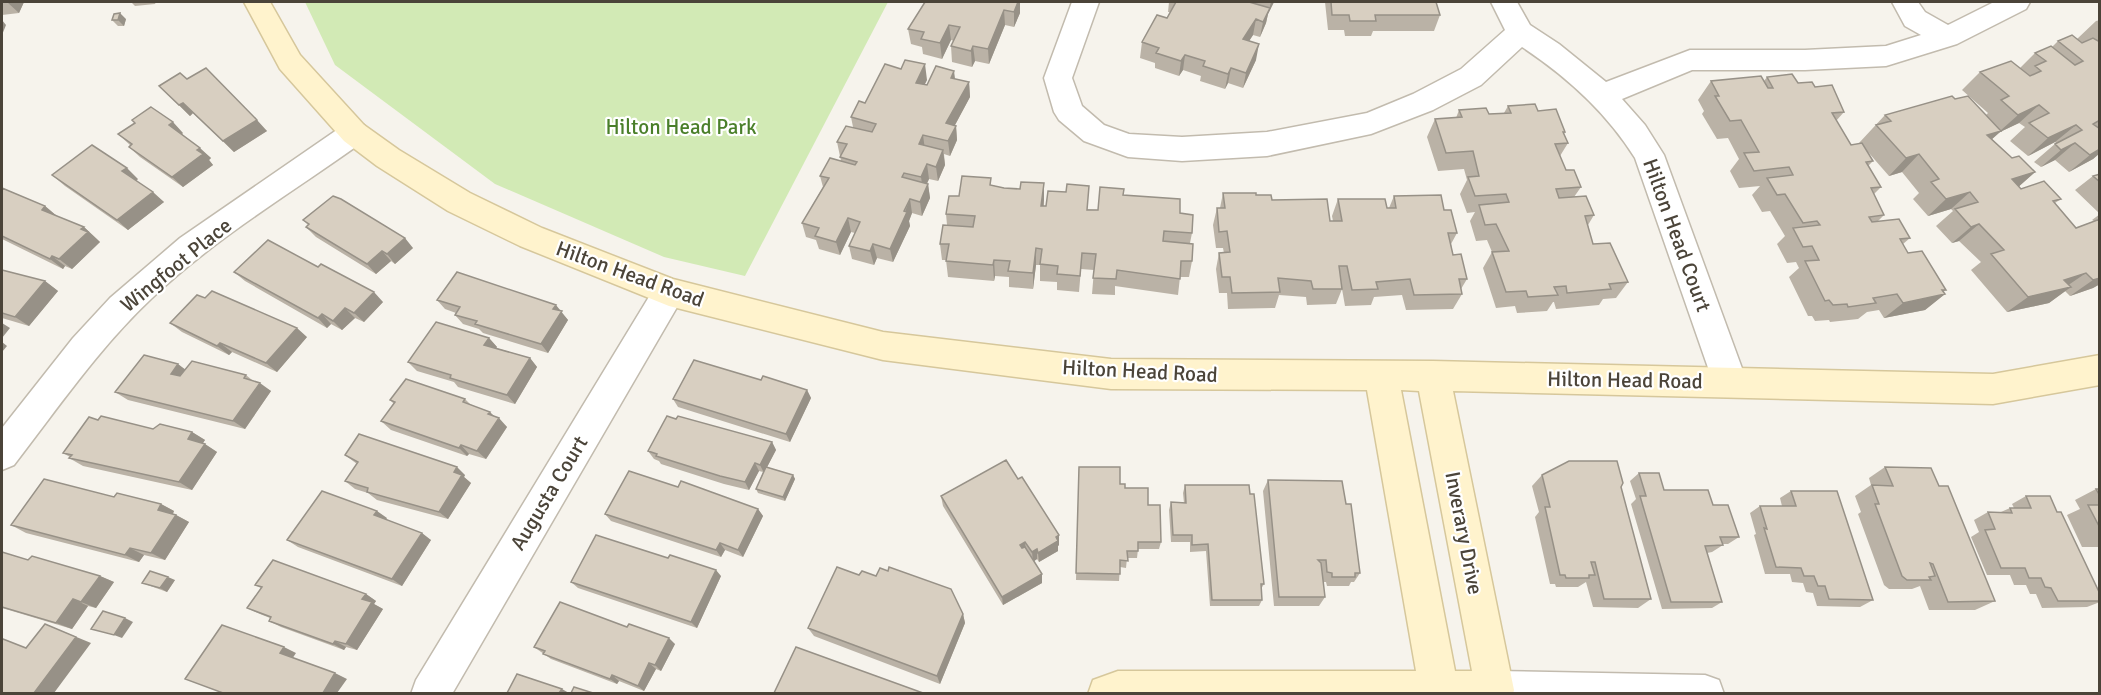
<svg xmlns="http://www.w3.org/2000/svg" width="2101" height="695" font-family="Signika,sans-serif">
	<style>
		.green { fill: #d2eab5 }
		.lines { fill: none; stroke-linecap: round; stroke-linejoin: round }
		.street-casing { stroke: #c2bbae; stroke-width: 3 }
		.secondary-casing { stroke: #d6c79b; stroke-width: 3 }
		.street { fill: #fff; fill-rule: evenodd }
		.secondary { fill: #fff3cd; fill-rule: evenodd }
		.wall { fill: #bab2a6 }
		.shaded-wall { fill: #979187 }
		.building { fill: #d8cfc1; stroke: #979187; stroke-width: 1.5 }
		.labels { text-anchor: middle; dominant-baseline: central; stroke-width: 4.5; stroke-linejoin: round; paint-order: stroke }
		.park-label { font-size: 21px; fill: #4a7f2a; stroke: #fff }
		.street-label { font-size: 21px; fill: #4b4439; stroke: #fff }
	</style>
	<rect width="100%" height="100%" fill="#f6f3ec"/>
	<path class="green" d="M 305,2 L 888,2 L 745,276 L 664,257 L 495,184 L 335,65 Z"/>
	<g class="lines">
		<defs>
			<path id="street" d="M 1072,2 L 1099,2 L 1072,78 L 1082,106 L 1104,125 L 1129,134 L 1182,137 L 1267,132 L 1367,113 L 1413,94 L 1461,69 L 1505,30 L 1491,2 L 1517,2 L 1530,25 L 1559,44 L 1606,82 L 1690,50 L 1805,50 L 1886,46 L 1921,35 L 1905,26 L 1892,2 L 1918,2 L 1925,12 L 1948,25 L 1994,2 L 2030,2 L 2026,9 L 1957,44 L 1886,66 L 1805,70 L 1692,70 L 1622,99 L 1645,125 L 1664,155 L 1747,382 L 1742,392 L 1730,397 L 1718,392 L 1713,382 L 1635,158 C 1607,113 1566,76 1522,47 L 1481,85 L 1433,110 L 1371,134 L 1267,156 L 1182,161 L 1128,157 L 1084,141 L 1059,120 L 1054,112 L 1044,78 Z
				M 354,122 L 364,125 L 369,133 L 364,141 C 293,192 215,238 151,299 C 99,348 58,408 14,465 L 2,470 L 2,428 L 73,338 L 110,298 L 180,238 L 344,125 Z
				M 669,278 L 680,282 L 685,292 L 680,302 L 452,694 L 411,694 L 416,680 L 658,282 Z
				M 1495,671 L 1705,675 L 1719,680 L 1724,694 L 1477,694 L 1476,690 L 1481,676 Z"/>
			<path id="secondary" d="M 244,2 L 270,2 L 300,55 L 364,125 L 399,150 L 470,193 L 542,228 L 673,279 L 883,332 L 1111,359 L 1433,361 L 1993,374 L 2100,355 L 2100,385 L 1993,404 L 1453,391 L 1514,690 L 1513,694 L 1088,694 L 1093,680 L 1118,671 L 1416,671 L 1367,390 L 1111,389 L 883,360 L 669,306 L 520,246 L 448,211 L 377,166 L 344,141 L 280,69 ZM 1401,390 L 1419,391 L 1472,671 L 1455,671 Z"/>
		</defs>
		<use href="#street" class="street-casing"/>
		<use href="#secondary" class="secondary-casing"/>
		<use href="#street" class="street"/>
		<use href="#secondary" class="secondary"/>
	</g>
	<path class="wall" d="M 2,2 L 24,2 L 19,13 L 2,15 Z
		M 131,2 L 156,2 L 155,4 L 135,6 Z
		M 925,2 L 1020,2 L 1020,13 L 1014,27 L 1005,25 L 989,64 L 975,61 L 972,67 L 952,62 L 951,46 L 954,41 L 951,40 L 942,59 L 923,54 L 922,47 L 911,44 L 908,29 Z
		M 1169,2 L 1274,2 L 1268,14 L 1266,23 L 1260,37 L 1253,35 L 1249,41 L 1256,60 L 1243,88 L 1228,83 L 1225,89 L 1200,81 L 1201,76 L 1183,70 L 1179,76 L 1155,68 L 1155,63 L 1140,58 L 1142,42 L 1167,18 L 1170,12 L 1168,12 Z
		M 1325,2 L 1436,2 L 1440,15 L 1434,31 L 1373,31 L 1371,36 L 1345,36 L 1344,30 L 1328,30 Z
		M 126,19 L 124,26 L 118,26 L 112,20 Z
		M 2100,20 L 2100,153 L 2093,159 L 2069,172 L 2055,160 L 2041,167 L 2034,162 L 2056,143 L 2055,142 L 2028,156 L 2010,141 L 2025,127 L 2019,123 L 2000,132 L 1992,139 L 2012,158 L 2035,172 L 2019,186 L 2021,189 L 2061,199 L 2055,203 L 2076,228 L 2094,221 L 2092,220 L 2100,214 L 2100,284 L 2093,288 L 2070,296 L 2065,291 L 2049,303 L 2007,312 L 1971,270 L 1981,262 L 1959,241 L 1952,243 L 1936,226 L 1953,211 L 1951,209 L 1928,216 L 1913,199 L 1919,193 L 1902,172 L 1889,176 L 1868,152 L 1873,161 L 1868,166 L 1881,187 L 1874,194 L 1884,215 L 1878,221 L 1910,238 L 1903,244 L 1908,253 L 1946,290 L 1943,292 L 1945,294 L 1925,310 L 1884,318 L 1879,310 L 1867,312 L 1858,319 L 1830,322 L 1829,320 L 1815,321 L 1812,316 L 1808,316 L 1789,277 L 1799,268 L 1796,262 L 1787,263 L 1777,244 L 1785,236 L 1770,211 L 1762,212 L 1752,195 L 1760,186 L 1739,188 L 1730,171 L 1739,159 L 1728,138 L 1717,139 L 1702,114 L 1704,111 L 1698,100 L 1711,81 L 1764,81 L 1767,77 L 1815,87 L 1844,112 L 1836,121 L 1851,145 L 1860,144 L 1859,143 L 1885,115 L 1955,99 L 1986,115 L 1988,113 L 1962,90 L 1980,72 L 2020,68 L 2035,53 L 2052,47 L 2058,41 L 2077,39 L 2096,21 Z
		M 187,79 L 267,131 L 234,152 L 193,113 L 190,116 L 159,86 Z
		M 955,79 L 969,82 L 970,97 L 955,125 L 956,126 L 957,140 L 950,156 L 944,154 L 945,165 L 938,181 L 929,179 L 927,184 L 928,184 L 930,198 L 922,216 L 912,213 L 909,221 L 910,226 L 893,262 L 877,258 L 874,265 L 852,259 L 849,246 L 855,233 L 851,232 L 840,255 L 819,249 L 816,240 L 806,237 L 802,223 L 823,187 L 820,176 L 841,161 L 837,142 L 853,127 L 851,117 L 865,103 L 927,80 L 924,85 L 927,85 Z
		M 1508,106 L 1538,111 L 1565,132 L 1564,134 L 1568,143 L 1560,156 L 1566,170 L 1581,187 L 1574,197 L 1594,215 L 1588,225 L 1593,244 L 1628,282 L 1616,298 L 1603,299 L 1599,305 L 1556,309 L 1554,302 L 1553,302 L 1547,311 L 1517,313 L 1515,306 L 1496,308 L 1483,268 L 1492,252 L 1487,240 L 1476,241 L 1470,221 L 1475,212 L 1467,213 L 1460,194 L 1467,180 L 1464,169 L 1438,171 L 1427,137 L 1435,119 L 1456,118 L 1459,110 L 1489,114 L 1504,113 Z
		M 183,133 L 182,134 L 211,158 L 209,160 L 213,165 L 183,187 L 140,157 L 129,147 L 130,145 L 118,134 Z
		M 2100,174 L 2100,214 L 2075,190 L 2093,176 Z
		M 52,175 L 138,179 L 136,181 L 164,202 L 128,230 L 65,186 Z
		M 992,185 L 1044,200 L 1044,206 L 1098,210 L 1124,195 L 1180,213 L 1192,233 L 1190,243 L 1192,261 L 1189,277 L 1180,277 L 1178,295 L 1115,286 L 1115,295 L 1092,294 L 1094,270 L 1081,269 L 1079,292 L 1057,290 L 1057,282 L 1040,281 L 1040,265 L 1036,265 L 1033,289 L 1009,287 L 1009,277 L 995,276 L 994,281 L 948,277 L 946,260 L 942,260 L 940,244 L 947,225 L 946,214 L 959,196 Z
		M 2,188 L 45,206 L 58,217 L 84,227 L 100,242 L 72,269 L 65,266 L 63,269 L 2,239 Z
		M 1223,193 L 1256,195 L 1330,221 L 1333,221 L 1332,216 L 1338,199 L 1389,208 L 1394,196 L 1444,210 L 1457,233 L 1451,244 L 1453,255 L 1467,279 L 1461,289 L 1462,294 L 1453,309 L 1406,310 L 1402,295 L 1374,297 L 1371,305 L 1345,306 L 1342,289 L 1336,304 L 1307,305 L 1306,297 L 1279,295 L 1275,308 L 1228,309 L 1227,293 L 1219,293 L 1216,269 L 1219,253 L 1224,253 L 1223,248 L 1216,248 L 1213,225 L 1217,208 L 1220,208 Z
		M 303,220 L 413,248 L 395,264 L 391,261 L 376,274 L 316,237 L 306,227 L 308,225 Z
		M 2,270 L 45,281 L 58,291 L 29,326 L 2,318 Z
		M 234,272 L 383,302 L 364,322 L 355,318 L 342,330 L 331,324 L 327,328 L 245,281 Z
		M 437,300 L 560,311 L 568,320 L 548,353 L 483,333 L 479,329 L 463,324 L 455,315 L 456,313 L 445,309 Z
		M 170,323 L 307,337 L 277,372 L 232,352 L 229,355 L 182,332 Z
		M 489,338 L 497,347 L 496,348 L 530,358 L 537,367 L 515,404 L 458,387 L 454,382 L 417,371 L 408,362 Z
		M 185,369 L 246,375 L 252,380 L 271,391 L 245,429 L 128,400 L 115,392 Z
		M 761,380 L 807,390 L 811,398 L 790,442 L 678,407 L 673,399 Z
		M 465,399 L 470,404 L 495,417 L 507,427 L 486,459 L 469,454 L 467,456 L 391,430 L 381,421 L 394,404 L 390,400 Z
		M 676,419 L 772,442 L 776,450 L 767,467 L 793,475 L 795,479 L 785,501 L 758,493 L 756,489 L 763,472 L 759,471 L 749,490 L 724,484 L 661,464 L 659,461 L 654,459 L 648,451 Z
		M 98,420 L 153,429 L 192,432 L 205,440 L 203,443 L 217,452 L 192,490 L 83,466 L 69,458 L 70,457 L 63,453 Z
		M 345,455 L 465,475 L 464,477 L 471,483 L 448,519 L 377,500 L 368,493 L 355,489 L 345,481 L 357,464 Z
		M 1079,467 L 1120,484 L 1148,505 L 1161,542 L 1159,549 L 1138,549 L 1137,558 L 1127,558 L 1126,568 L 1120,567 L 1119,581 L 1076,580 Z
		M 1885,467 L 1939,486 L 1995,601 L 1975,610 L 1929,610 L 1920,586 L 1912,589 L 1889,589 L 1884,585 L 1858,514 L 1861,512 L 1855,496 L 1871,485 L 1869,478 Z
		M 1639,473 L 1664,490 L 1713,505 L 1739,537 L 1728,544 L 1722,544 L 1723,545 L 1712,552 L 1707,553 L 1722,602 L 1712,608 L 1662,609 L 1631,504 L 1636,499 L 1630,481 Z
		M 1542,475 L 1621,487 L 1651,599 L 1638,608 L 1593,607 L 1586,582 L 1578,587 L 1556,587 L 1555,584 L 1550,584 L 1535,517 L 1539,512 L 1532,486 Z
		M 1018,479 L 1059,535 L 1059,545 L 1058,546 L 1058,551 L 1039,562 L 1037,559 L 1034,561 L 1042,583 L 1003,605 L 943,506 L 941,496 Z
		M 1268,480 L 1346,504 L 1360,573 L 1354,582 L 1351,582 L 1349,586 L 1327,586 L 1326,582 L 1323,582 L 1325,597 L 1319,606 L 1274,606 L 1263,491 Z
		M 1185,485 L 1264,584 L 1261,589 L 1262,600 L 1259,606 L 1210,606 L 1206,551 L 1190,552 L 1190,542 L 1171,542 L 1169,510 L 1171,502 L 1184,503 L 1183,493 Z
		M 678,487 L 758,509 L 763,516 L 743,557 L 725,550 L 721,557 L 611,521 L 605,514 Z
		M 2096,489 L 2100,489 L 2100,547 L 2082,547 L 2067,515 L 2080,509 L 2075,500 Z
		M 1791,491 L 1873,600 L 1860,607 L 1817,606 L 1813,593 L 1806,592 L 1803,583 L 1792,582 L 1790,574 L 1765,574 L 1754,535 L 1756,534 L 1750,513 L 1760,506 L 1782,506 L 1780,498 Z
		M 2026,496 L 2100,594 L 2100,602 L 2087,607 L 2042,608 L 2036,594 L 2030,594 L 2026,585 L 2014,585 L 2010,575 L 1987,575 L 1971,537 L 1979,532 L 1974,520 L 1988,512 L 2001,512 L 2010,508 L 2014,508 L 2012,504 Z
		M 114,497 L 161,504 L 174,511 L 173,514 L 176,515 L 189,522 L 165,560 L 144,555 L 139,562 L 26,533 L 11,525 Z
		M 387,518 L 386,519 L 431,540 L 402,586 L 298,547 L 287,540 Z
		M 2,552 L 28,560 L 100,576 L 114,582 L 96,608 L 88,606 L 72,629 L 2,608 Z
		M 721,576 L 697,628 L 578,588 L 571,582 Z
		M 175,580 L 167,592 L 142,583 Z
		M 255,585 L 366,594 L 376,601 L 374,604 L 383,609 L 357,650 L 346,647 L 344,650 L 281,627 L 269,621 L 270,618 L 260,614 L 247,608 L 261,588 Z
		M 963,614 L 965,623 L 940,684 L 814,636 L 808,628 Z
		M 627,627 L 675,644 L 661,671 L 656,669 L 644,691 L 619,681 L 617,684 L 551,659 L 534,647 Z"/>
	<path class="shaded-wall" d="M 7,2 L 24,2 L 19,13 Z
		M 1018,2 L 1020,2 L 1020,13 L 1014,27 L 1014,12 Z
		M 1271,2 L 1274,2 L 1268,14 L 1266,23 L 1260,37 L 1263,22 L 1269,10 Z
		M 1004,10 L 1005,25 L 989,64 L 988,49 Z
		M 120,13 L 126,19 L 124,26 L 118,20 Z
		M 1256,19 L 1253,35 L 1240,55 L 1243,39 Z
		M 2,20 L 6,25 L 2,35 Z
		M 949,25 L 951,40 L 942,59 L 940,43 Z
		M 1259,44 L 1256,60 L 1243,88 L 1246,73 Z
		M 973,46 L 975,61 L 972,67 L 971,51 Z
		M 1185,55 L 1183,70 L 1179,76 L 1181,61 Z
		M 925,64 L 927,80 L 918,98 L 916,83 Z
		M 1231,68 L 1228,83 L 1225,89 L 1228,74 Z
		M 954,71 L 956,86 L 951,78 Z
		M 969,82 L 970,97 L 948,138 L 946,123 Z
		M 183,103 L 193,113 L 190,116 L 179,105 Z
		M 2039,105 L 2019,123 L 2000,132 L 1982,148 L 1987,135 L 2000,131 L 2018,115 Z
		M 257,120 L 267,131 L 234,152 L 223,141 Z
		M 173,122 L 183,133 L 179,136 L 169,125 Z
		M 2076,125 L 2055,142 L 2028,156 L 2048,138 Z
		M 956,126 L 957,140 L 950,156 L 948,141 Z
		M 923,135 L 925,150 L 919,144 Z
		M 2075,143 L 2055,160 L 2041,167 L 2061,150 Z
		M 200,148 L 211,158 L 209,160 L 213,165 L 183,187 L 172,177 L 197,150 Z
		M 2100,149 L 2100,153 L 2093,159 L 2069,172 L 2090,155 Z
		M 943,150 L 945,165 L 938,181 L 936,167 Z
		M 1919,154 L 1902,172 L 1889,176 L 1906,158 Z
		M 927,164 L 929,179 L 923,191 L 921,177 Z
		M 127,168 L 138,179 L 134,182 L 122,171 Z
		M 2035,172 L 2015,190 L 2012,179 Z
		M 1044,183 L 1044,200 L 1041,223 L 1041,206 Z
		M 928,184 L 930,198 L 922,216 L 920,202 Z
		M 153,192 L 164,202 L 128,230 L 117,220 Z
		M 1970,192 L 1951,209 L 1928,216 L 1946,199 Z
		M 910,199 L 912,213 L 909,221 L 910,226 L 893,262 L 890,249 Z
		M 45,206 L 58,217 L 42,210 Z
		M 848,218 L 851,232 L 840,255 L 836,242 Z
		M 1979,224 L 1959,241 L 1952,243 L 1971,227 Z
		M 84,227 L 100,242 L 72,269 L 59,259 L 81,229 Z
		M 405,238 L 413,248 L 395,264 L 387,254 Z
		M 873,244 L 877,258 L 874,265 L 870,251 Z
		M 1036,248 L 1036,265 L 1033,289 L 1033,273 Z
		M 382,251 L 391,261 L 376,274 L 367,264 Z
		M 52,256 L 65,266 L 63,269 L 50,259 Z
		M 994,260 L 995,276 L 994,281 L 993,265 Z
		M 2086,273 L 2064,288 L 2071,287 L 2049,303 L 2007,312 L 2028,297 L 2064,280 Z
		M 2100,278 L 2100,284 L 2093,288 L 2070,296 L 2093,280 Z
		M 45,281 L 58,291 L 29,326 L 15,317 Z
		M 374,292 L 383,302 L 364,322 L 354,313 Z
		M 1945,294 L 1925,310 L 1884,318 L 1903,303 Z
		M 556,305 L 568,320 L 548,353 L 541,344 L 553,309 Z
		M 345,308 L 355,318 L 342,330 L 333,321 Z
		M 322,314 L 331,324 L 327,328 L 318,318 Z
		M 2,323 L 10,328 L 2,338 Z
		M 297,328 L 307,337 L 277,372 L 266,363 Z
		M 489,338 L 497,347 L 492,354 L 484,345 Z
		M 2,342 L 7,346 L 2,352 Z
		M 220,343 L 232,352 L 229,355 L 217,346 Z
		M 530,358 L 537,367 L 515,404 L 507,395 Z
		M 178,364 L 190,373 L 183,382 L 171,374 Z
		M 260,383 L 271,391 L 245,429 L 233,421 Z
		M 807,390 L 811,398 L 790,442 L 786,434 Z
		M 490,412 L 498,420 L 499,418 L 507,427 L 486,459 L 477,451 L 488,414 Z
		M 192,432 L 205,440 L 200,447 L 188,439 Z
		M 772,442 L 776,450 L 764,473 L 760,465 Z
		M 205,444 L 217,452 L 192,490 L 179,482 Z
		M 461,445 L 469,454 L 467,456 L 459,448 Z
		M 755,463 L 759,471 L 749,490 L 745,482 Z
		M 457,467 L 465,475 L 464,477 L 471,483 L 448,519 L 439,512 L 454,472 Z
		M 793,475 L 795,479 L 785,501 L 783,497 Z
		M 161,504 L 174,511 L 171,517 L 158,510 Z
		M 758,509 L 763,516 L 743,557 L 738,550 Z
		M 377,511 L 387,518 L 384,522 L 374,515 Z
		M 176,515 L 189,522 L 165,560 L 151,553 Z
		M 422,533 L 431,540 L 402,586 L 392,579 Z
		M 1059,535 L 1059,545 L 1058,546 L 1058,551 L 1039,562 L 1038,553 Z
		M 1025,542 L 1026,551 L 1020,545 Z
		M 720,543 L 725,550 L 721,557 L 716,550 Z
		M 130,548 L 144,555 L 139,562 L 125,555 Z
		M 1037,549 L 1037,559 L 1033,562 L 1032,552 Z
		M 716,570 L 721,576 L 697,628 L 691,622 Z
		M 1042,574 L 1042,583 L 1003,605 L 1002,597 Z
		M 100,576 L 114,582 L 96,608 L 81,602 Z
		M 168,577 L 175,580 L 167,592 L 160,588 Z
		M 366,594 L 376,601 L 374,604 L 383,609 L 357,650 L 346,644 L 362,599 Z
		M 73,599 L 88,606 L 72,629 L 56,623 Z
		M 963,614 L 965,623 L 940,684 L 937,676 Z
		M 125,618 L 133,622 L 122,638 L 114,635 Z
		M 45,624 L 91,643 L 54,693 L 34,693 Z
		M 669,638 L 675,644 L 661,671 L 655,665 Z
		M 335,641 L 346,647 L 344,650 L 333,644 Z
		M 284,647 L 296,653 L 292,659 L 280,653 Z
		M 649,663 L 656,669 L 644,691 L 638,686 Z
		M 335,673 L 347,679 L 337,693 L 323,693 Z
		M 612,675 L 619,681 L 617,684 L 610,679 Z
		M 562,689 L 569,693 L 559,693 Z"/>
	<path class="building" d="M 925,2 L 1018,2 L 1014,12 L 1004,10 L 988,49 L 973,46 L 971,51 L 951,46 L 960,27 L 949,25 L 940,43 L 921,39 L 924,32 L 908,29 Z
		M 1176,2 L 1249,2 L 1270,8 L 1263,22 L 1256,19 L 1243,39 L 1259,44 L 1246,73 L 1231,68 L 1228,74 L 1203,66 L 1205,61 L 1185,55 L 1181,61 L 1156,53 L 1159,48 L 1142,42 L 1157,15 L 1167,18 Z
		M 1331,2 L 1436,2 L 1440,15 L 1375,15 L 1376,21 L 1350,21 L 1349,15 L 1332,15 Z
		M 120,13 L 118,20 L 112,20 L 114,14 Z
		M 2072,35 L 2082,43 L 2093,38 L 2098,41 L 2100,40 L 2100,120 L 2093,124 L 2100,129 L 2100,149 L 2090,155 L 2075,143 L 2061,150 L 2055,144 L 2082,130 L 2076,125 L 2048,138 L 2029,123 L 2049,113 L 2039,105 L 2018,115 L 2001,100 L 2009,96 L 1980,72 L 2011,61 L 2030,76 L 2041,71 L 2035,66 L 2046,61 L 2035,53 L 2051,46 L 2075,65 L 2083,61 L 2058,41 Z
		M 905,60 L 925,64 L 916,83 L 927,85 L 936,66 L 954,71 L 951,78 L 969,82 L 946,123 L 956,126 L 948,141 L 923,135 L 919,144 L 943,150 L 936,167 L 927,164 L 921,177 L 904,173 L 902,177 L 928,184 L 920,202 L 910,199 L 904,211 L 907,212 L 890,249 L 873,244 L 870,251 L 849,246 L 860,222 L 848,218 L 836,242 L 815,236 L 819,228 L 802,223 L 829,178 L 820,176 L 830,158 L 855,165 L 857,162 L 840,157 L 847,144 L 837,142 L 846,126 L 872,132 L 876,124 L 851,117 L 859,101 L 865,103 L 885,64 L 901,69 Z
		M 206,68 L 257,120 L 223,141 L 183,103 L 179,105 L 159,86 L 180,73 L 187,79 Z
		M 1792,74 L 1798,83 L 1812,82 L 1815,87 L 1832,85 L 1844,112 L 1832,113 L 1851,145 L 1862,143 L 1873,161 L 1866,162 L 1881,187 L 1871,188 L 1884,215 L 1869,217 L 1872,222 L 1899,219 L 1910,238 L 1900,239 L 1908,253 L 1922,251 L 1946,290 L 1942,290 L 1945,294 L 1903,303 L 1897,294 L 1873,298 L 1876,303 L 1848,307 L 1847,304 L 1833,305 L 1829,300 L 1825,301 L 1805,261 L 1819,260 L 1812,246 L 1803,247 L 1793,228 L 1820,225 L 1817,221 L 1803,223 L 1785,194 L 1777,195 L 1767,178 L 1793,175 L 1789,167 L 1754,171 L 1744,153 L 1759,152 L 1741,120 L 1730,121 L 1715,96 L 1719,96 L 1711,81 L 1761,76 L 1768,88 L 1773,88 L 1767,77 Z
		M 1952,96 L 1955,99 L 1968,96 L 2001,131 L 1987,135 L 2012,158 L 2019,156 L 2035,172 L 2012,179 L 2021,189 L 2044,181 L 2061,199 L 2053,201 L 2076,228 L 2100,219 L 2100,278 L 2093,280 L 2086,273 L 2064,280 L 2071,287 L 2028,297 L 1991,254 L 2004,250 L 1979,224 L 1971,227 L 1955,209 L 1978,202 L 1970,192 L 1946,199 L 1931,182 L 1939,179 L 1919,154 L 1906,158 L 1876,125 L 1891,121 L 1885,115 Z
		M 1535,104 L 1538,111 L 1556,109 L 1565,132 L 1563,132 L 1568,143 L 1555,144 L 1566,170 L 1574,170 L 1581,187 L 1556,189 L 1559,198 L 1586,196 L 1594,215 L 1585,216 L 1593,244 L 1610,243 L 1628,282 L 1609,284 L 1611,289 L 1567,293 L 1566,286 L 1554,287 L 1558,295 L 1528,297 L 1526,291 L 1506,292 L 1492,252 L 1509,251 L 1496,224 L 1485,225 L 1479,205 L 1509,202 L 1506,194 L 1475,196 L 1468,177 L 1479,176 L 1473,151 L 1446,153 L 1435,119 L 1462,117 L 1459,110 L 1486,108 L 1489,114 L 1511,113 L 1508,106 Z
		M 151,107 L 173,122 L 169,125 L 200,148 L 197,150 L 203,154 L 172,177 L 129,147 L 132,144 L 118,134 L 135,123 L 132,120 Z
		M 92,145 L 127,168 L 122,171 L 153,192 L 117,220 L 52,175 Z
		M 2100,174 L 2100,182 L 2093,176 Z
		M 962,176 L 991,178 L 990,185 L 1004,188 L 1020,189 L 1021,182 L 1044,183 L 1041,206 L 1046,206 L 1048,191 L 1066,192 L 1067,184 L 1089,186 L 1087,210 L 1098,210 L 1100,187 L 1124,189 L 1123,195 L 1180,199 L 1180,213 L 1193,215 L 1192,233 L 1164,231 L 1163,241 L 1193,244 L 1192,261 L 1181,261 L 1180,279 L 1117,270 L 1116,279 L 1093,278 L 1096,254 L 1082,253 L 1080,276 L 1057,274 L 1058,266 L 1040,264 L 1042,249 L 1036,248 L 1033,273 L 1008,271 L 1010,261 L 994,260 L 993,265 L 946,261 L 949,244 L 940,244 L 943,225 L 973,227 L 975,216 L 946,214 L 949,196 L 959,196 Z
		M 2,188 L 45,206 L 42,210 L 84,227 L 81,229 L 88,232 L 59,259 L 52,256 L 50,259 L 2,236 Z
		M 1223,193 L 1256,193 L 1256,195 L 1271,195 L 1272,200 L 1327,199 L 1330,221 L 1342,221 L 1338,199 L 1385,199 L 1387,208 L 1396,208 L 1394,196 L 1441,195 L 1444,210 L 1451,210 L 1457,233 L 1448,233 L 1453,255 L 1461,254 L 1467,279 L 1459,279 L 1462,294 L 1414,295 L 1410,279 L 1376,282 L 1378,289 L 1352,290 L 1347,266 L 1339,266 L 1342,289 L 1313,289 L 1311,281 L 1278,278 L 1280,292 L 1232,293 L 1230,277 L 1222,277 L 1219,253 L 1230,252 L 1227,231 L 1219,232 L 1217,208 L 1225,208 Z
		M 333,196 L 341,199 L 405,238 L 387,254 L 382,251 L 367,264 L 306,227 L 309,224 L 303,220 Z
		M 268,240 L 318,267 L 321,264 L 374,292 L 354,313 L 345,308 L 333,321 L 322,314 L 318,318 L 234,272 Z
		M 2,270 L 45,281 L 15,317 L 2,313 Z
		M 457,272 L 556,305 L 553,309 L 562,311 L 541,344 L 475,324 L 477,321 L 455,315 L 460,307 L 437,300 Z
		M 212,291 L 297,328 L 266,363 L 220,343 L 217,346 L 170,323 L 197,295 L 205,298 Z
		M 436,322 L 489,338 L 484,345 L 530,358 L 507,395 L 450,378 L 451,375 L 408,362 Z
		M 144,355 L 178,364 L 171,374 L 180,376 L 192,361 L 246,375 L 244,378 L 260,383 L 233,421 L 115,392 Z
		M 694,360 L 761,380 L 763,376 L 807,390 L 786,434 L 673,399 Z
		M 406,379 L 465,399 L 463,402 L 490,412 L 488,414 L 499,418 L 477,451 L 461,445 L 459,448 L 381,421 L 395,402 L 390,400 Z
		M 101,416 L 153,429 L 160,424 L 192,432 L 188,439 L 205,444 L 179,482 L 69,458 L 72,455 L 63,453 L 89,417 L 98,420 Z
		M 667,416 L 676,419 L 678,416 L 772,442 L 760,465 L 755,463 L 745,482 L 720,476 L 656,456 L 657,454 L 648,451 Z
		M 359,434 L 457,467 L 454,472 L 462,475 L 439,512 L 367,492 L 368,488 L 345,481 L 358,462 L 345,455 Z
		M 1006,460 L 1018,479 L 1022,477 L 1059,535 L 1056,537 L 1058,541 L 1038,553 L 1037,549 L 1032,552 L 1025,542 L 1020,545 L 1022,548 L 1025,547 L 1042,574 L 1002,597 L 941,496 Z
		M 1569,461 L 1617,461 L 1623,483 L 1621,487 L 1651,599 L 1604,599 L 1595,562 L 1591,562 L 1595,575 L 1589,575 L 1589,578 L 1566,578 L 1565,575 L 1560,575 L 1545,507 L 1550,507 L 1542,475 Z
		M 766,467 L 793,475 L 783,497 L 756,489 Z
		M 1079,467 L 1120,467 L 1120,484 L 1125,484 L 1125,488 L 1148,488 L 1148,505 L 1160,505 L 1161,542 L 1138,542 L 1138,551 L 1127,551 L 1128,561 L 1120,560 L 1120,574 L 1076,573 Z
		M 1885,467 L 1931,468 L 1939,486 L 1948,486 L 1995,601 L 1948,602 L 1933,564 L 1930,563 L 1935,576 L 1929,577 L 1931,580 L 1907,580 L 1902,576 L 1875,504 L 1879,504 L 1872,485 L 1893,486 Z
		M 629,471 L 678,487 L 681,481 L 758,509 L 738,550 L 720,543 L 716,550 L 605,514 Z
		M 1639,473 L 1659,473 L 1664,490 L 1708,490 L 1713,505 L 1728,505 L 1739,537 L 1720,537 L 1723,545 L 1705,546 L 1722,602 L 1671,602 L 1640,496 L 1646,496 Z
		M 44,479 L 114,497 L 117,493 L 161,504 L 158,510 L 176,515 L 151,553 L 130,548 L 125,555 L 11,525 Z
		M 1268,480 L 1342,481 L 1346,504 L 1351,504 L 1360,573 L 1355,573 L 1355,577 L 1332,577 L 1332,573 L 1327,572 L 1326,560 L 1318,560 L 1321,563 L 1325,597 L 1279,597 Z
		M 1185,485 L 1249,485 L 1250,494 L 1254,494 L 1264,584 L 1261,584 L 1262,600 L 1212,600 L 1208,544 L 1192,545 L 1192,535 L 1173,535 L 1171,502 L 1186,503 Z
		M 2096,489 L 2100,489 L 2100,496 Z
		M 322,491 L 377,511 L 374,515 L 422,533 L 392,579 L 287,540 Z
		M 1791,491 L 1837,491 L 1873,600 L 1829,599 L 1825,586 L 1818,586 L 1814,576 L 1804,576 L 1801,568 L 1776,567 L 1764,528 L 1767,529 L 1760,506 L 1796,506 Z
		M 2026,496 L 2050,496 L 2057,512 L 2061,512 L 2100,594 L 2100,601 L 2058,601 L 2051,588 L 2045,587 L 2041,578 L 2029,578 L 2025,568 L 2001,568 L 1985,530 L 1995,529 L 1988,512 L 2012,513 L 2010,508 L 2031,508 Z
		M 2088,505 L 2100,505 L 2100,528 Z
		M 596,535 L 668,558 L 670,555 L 716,570 L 691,622 L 571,582 Z
		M 2,552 L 28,560 L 32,556 L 100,576 L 81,602 L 73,599 L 56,623 L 2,607 Z
		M 273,560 L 366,594 L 362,599 L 372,602 L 346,644 L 335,641 L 333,644 L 269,621 L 271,617 L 247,608 L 262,587 L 255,585 Z
		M 837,567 L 859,575 L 862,571 L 876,576 L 880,568 L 888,571 L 889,567 L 951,589 L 963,614 L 937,676 L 808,628 Z
		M 150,571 L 168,577 L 160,588 L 142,583 Z
		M 560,602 L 627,627 L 629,624 L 669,638 L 655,665 L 649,663 L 638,686 L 612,675 L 610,679 L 543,654 L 545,651 L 534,647 Z
		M 103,611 L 125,618 L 114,635 L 91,629 Z
		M 45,624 L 76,637 L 34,693 L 2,693 L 2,641 L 3,639 L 26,648 Z
		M 222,625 L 284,647 L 280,653 L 335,673 L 323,693 L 223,693 L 185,679 Z
		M 796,647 L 923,693 L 774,693 Z
		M 517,674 L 562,689 L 559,693 L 507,693 Z
		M 574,687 L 593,693 L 571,693 Z"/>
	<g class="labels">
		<g class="park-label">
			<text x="681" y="127">Hilton Head Park</text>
		</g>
		<g class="street-label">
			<text transform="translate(1677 235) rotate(70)">Hilton Head Court</text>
			<text transform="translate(176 265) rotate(-39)">Wingfoot Place</text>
			<text transform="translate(630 274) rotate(20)">Hilton Head Road</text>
			<text transform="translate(1140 371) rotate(3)">Hilton Head Road</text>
			<text transform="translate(1625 380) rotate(1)">Hilton Head Road</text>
			<text transform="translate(549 493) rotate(-59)">Augusta Court</text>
			<text transform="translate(1464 533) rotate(79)">Inverary Drive</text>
		</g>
	</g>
	<rect width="2101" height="695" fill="none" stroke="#4b4439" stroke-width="6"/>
</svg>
